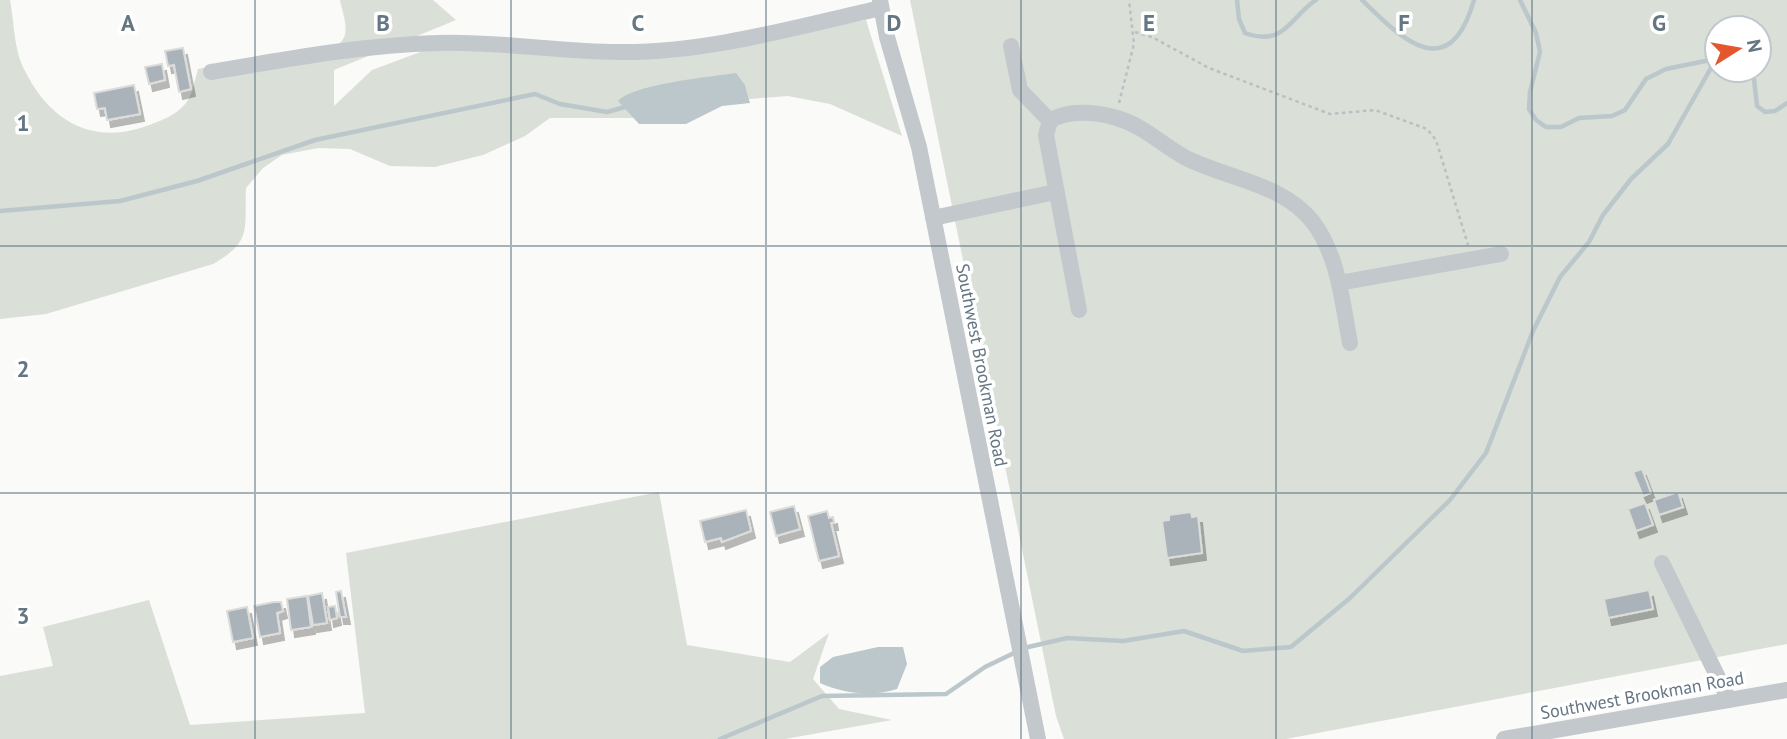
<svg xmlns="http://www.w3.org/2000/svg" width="1787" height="739" font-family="'PT Sans',sans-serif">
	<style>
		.green { fill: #dadfd7; fill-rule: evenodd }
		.water { fill: #bbc7cb }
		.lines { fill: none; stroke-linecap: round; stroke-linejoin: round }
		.stream { stroke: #bbc7cb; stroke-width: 4.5 }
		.building { fill: #aab3b9; stroke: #dcdcda; stroke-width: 2; filter: url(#shadow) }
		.path { stroke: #bbbfc2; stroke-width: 2.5; stroke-dasharray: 3.5 3.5; stroke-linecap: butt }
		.minor { stroke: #c3c8cc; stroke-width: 16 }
		.grid { fill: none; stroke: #657683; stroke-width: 2; stroke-opacity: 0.55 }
		.labels { text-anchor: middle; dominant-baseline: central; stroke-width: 7; stroke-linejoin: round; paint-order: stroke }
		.street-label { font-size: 18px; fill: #657683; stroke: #fff }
		.grid-label { font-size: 23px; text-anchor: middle; font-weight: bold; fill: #657683; stroke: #fff; stroke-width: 7; stroke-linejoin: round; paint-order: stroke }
	</style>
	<defs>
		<filter id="shadow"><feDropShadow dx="4" dy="7" stdDeviation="0" flood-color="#0004"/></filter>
	</defs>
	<rect width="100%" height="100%" fill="#fafaf8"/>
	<path class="green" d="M 0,0 L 10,0 C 14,21 14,50 24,69 C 50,123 95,147 152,124 C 165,119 180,113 188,100 C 193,92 195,79 198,69 C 236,62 272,54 310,49 C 320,48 334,49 341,42 C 351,32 342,12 340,0 L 433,0 L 456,20 L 334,70 L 334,106 L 372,70 L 434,47 L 577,57 L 662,58 L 866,20 L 902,136 L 830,104 L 788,96 L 749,99 L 745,85 L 641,118 L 550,118 L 525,136 L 483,155 L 435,167 L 390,166 L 350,149 L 318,148 L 282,155 L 263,168 L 246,188 C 244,229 253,241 213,264 L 46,314 L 0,319 Z
		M 910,0 L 1787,0 L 1787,644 L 1286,739 L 1064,739 L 1056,716 ZM 1717,28 L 1759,28 L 1759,70 L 1717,70 Z
		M 659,492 L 687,645 L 790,662 L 829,633 L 813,679 L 839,709 L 892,720 L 785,739 L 0,739 L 0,676 L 53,666 L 43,627 L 149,600 L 190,725 L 365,713 L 346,553 Z"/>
	<path class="water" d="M 736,73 L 745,85 L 750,103 L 722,106 L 686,124 L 639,124 L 618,101 C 634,84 710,77 736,73 Z
		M 878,647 L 903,647 L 907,664 L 897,689 C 871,697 845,694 820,683 L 820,667 L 833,657 Z"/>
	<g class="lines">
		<path class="stream" d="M 1237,0 L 1239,19 L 1245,33 C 1285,47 1289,18 1316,0
			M 1362,0 C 1403,41 1450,85 1474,0
			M 1520,0 L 1536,33 L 1540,52 L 1530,92 L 1529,109 L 1536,120 L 1546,127 L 1561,127 L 1579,118 L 1612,116 L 1625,110 L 1646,79 L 1666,69 L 1715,59
			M 1747,70 L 1754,79 L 1757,106 L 1765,112 L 1775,111 L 1787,103
			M 0,211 L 120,201 L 197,181 L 315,140 L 535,94 L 560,104 L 607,112 L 625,107
			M 1024,648 L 1067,638 L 1123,641 L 1184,631 L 1243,651 L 1291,647 L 1350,598 L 1450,500 L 1486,453 L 1533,331 L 1560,277 L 1589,242 L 1603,215 L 1631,179 L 1668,144 L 1716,59
			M 720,739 L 822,696 L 946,694 L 985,667 L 1016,652"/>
	</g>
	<path class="building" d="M 183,48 L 191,89 L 179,92 L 174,65 L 168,66 L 165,51 Z
		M 162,64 L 165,80 L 149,84 L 145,67 Z
		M 134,85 L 140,114 L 107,120 L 105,108 L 97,109 L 94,93 Z
		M 1642,469 L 1651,493 L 1643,496 L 1633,472 Z
		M 1678,492 L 1683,507 L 1659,515 L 1654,500 Z
		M 1645,503 L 1653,525 L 1636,531 L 1628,509 Z
		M 794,506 L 800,529 L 776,536 L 770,512 Z
		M 746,510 L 751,531 L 722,542 L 721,538 L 705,542 L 700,521 Z
		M 827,511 L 829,518 L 833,517 L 834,523 L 831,523 L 839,556 L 819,561 L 808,516 Z
		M 1191,512 L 1192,517 L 1198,516 L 1202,553 L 1167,558 L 1162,521 L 1169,520 L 1169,515 Z
		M 1649,590 L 1653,609 L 1608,618 L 1604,599 Z
		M 341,591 L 346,617 L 340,617 L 336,592 Z
		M 322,593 L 327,623 L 313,625 L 308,596 Z
		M 307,596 L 311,627 L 291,630 L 287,599 Z
		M 274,602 L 281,602 L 283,611 L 277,613 L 280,633 L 260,637 L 254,606 Z
		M 335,606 L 337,618 L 330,620 L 328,607 Z
		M 247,607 L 253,638 L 233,642 L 227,611 Z"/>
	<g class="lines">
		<path class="path" d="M 1135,32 L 1152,37 L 1209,68 L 1330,114 L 1375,110 L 1427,129 L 1436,140 L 1468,245
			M 1119,103 L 1134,44 L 1129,0"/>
		<path class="minor" d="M 880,0 L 887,37 L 919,147 L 1038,739
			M 1011,46 L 1020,90 L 1050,121
			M 211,72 C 287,59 362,45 438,43 C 499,41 559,52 619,52 C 707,53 796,27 881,8
			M 933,218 L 1055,192
			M 1339,283 L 1501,254
			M 1079,310 L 1046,135 L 1050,121 C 1067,109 1098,112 1117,118 C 1144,126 1162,145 1186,158 C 1228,179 1282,183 1313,222 C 1339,257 1342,302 1350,343
			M 1662,563 L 1729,700
			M 1504,739 L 1787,690"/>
	</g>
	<path class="grid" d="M 255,0 L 255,739M 511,0 L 511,739M 766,0 L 766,739M 1021,0 L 1021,739M 1276,0 L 1276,739M 1532,0 L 1532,739M 0,246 L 1787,246M 0,493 L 1787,493"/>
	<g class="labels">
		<g class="street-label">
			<text transform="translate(982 365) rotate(79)">Southwest Brookman Road</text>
			<text transform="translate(1642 695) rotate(-10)">Southwest Brookman Road</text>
		</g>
	</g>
	<g class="grid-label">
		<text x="128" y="31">A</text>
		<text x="383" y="31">B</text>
		<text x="638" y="31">C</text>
		<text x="894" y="31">D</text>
		<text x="1149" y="31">E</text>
		<text x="1404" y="31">F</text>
		<text x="1659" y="31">G</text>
		<text x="23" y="131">1</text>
		<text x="23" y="377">2</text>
		<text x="23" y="624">3</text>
	</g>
	<g transform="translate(1738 49) rotate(79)"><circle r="33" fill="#ffffff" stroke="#c1c8cd" stroke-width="2"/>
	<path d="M0-5L12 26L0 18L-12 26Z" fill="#e4572e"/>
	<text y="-10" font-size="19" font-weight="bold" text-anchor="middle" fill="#657683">N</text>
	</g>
</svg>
